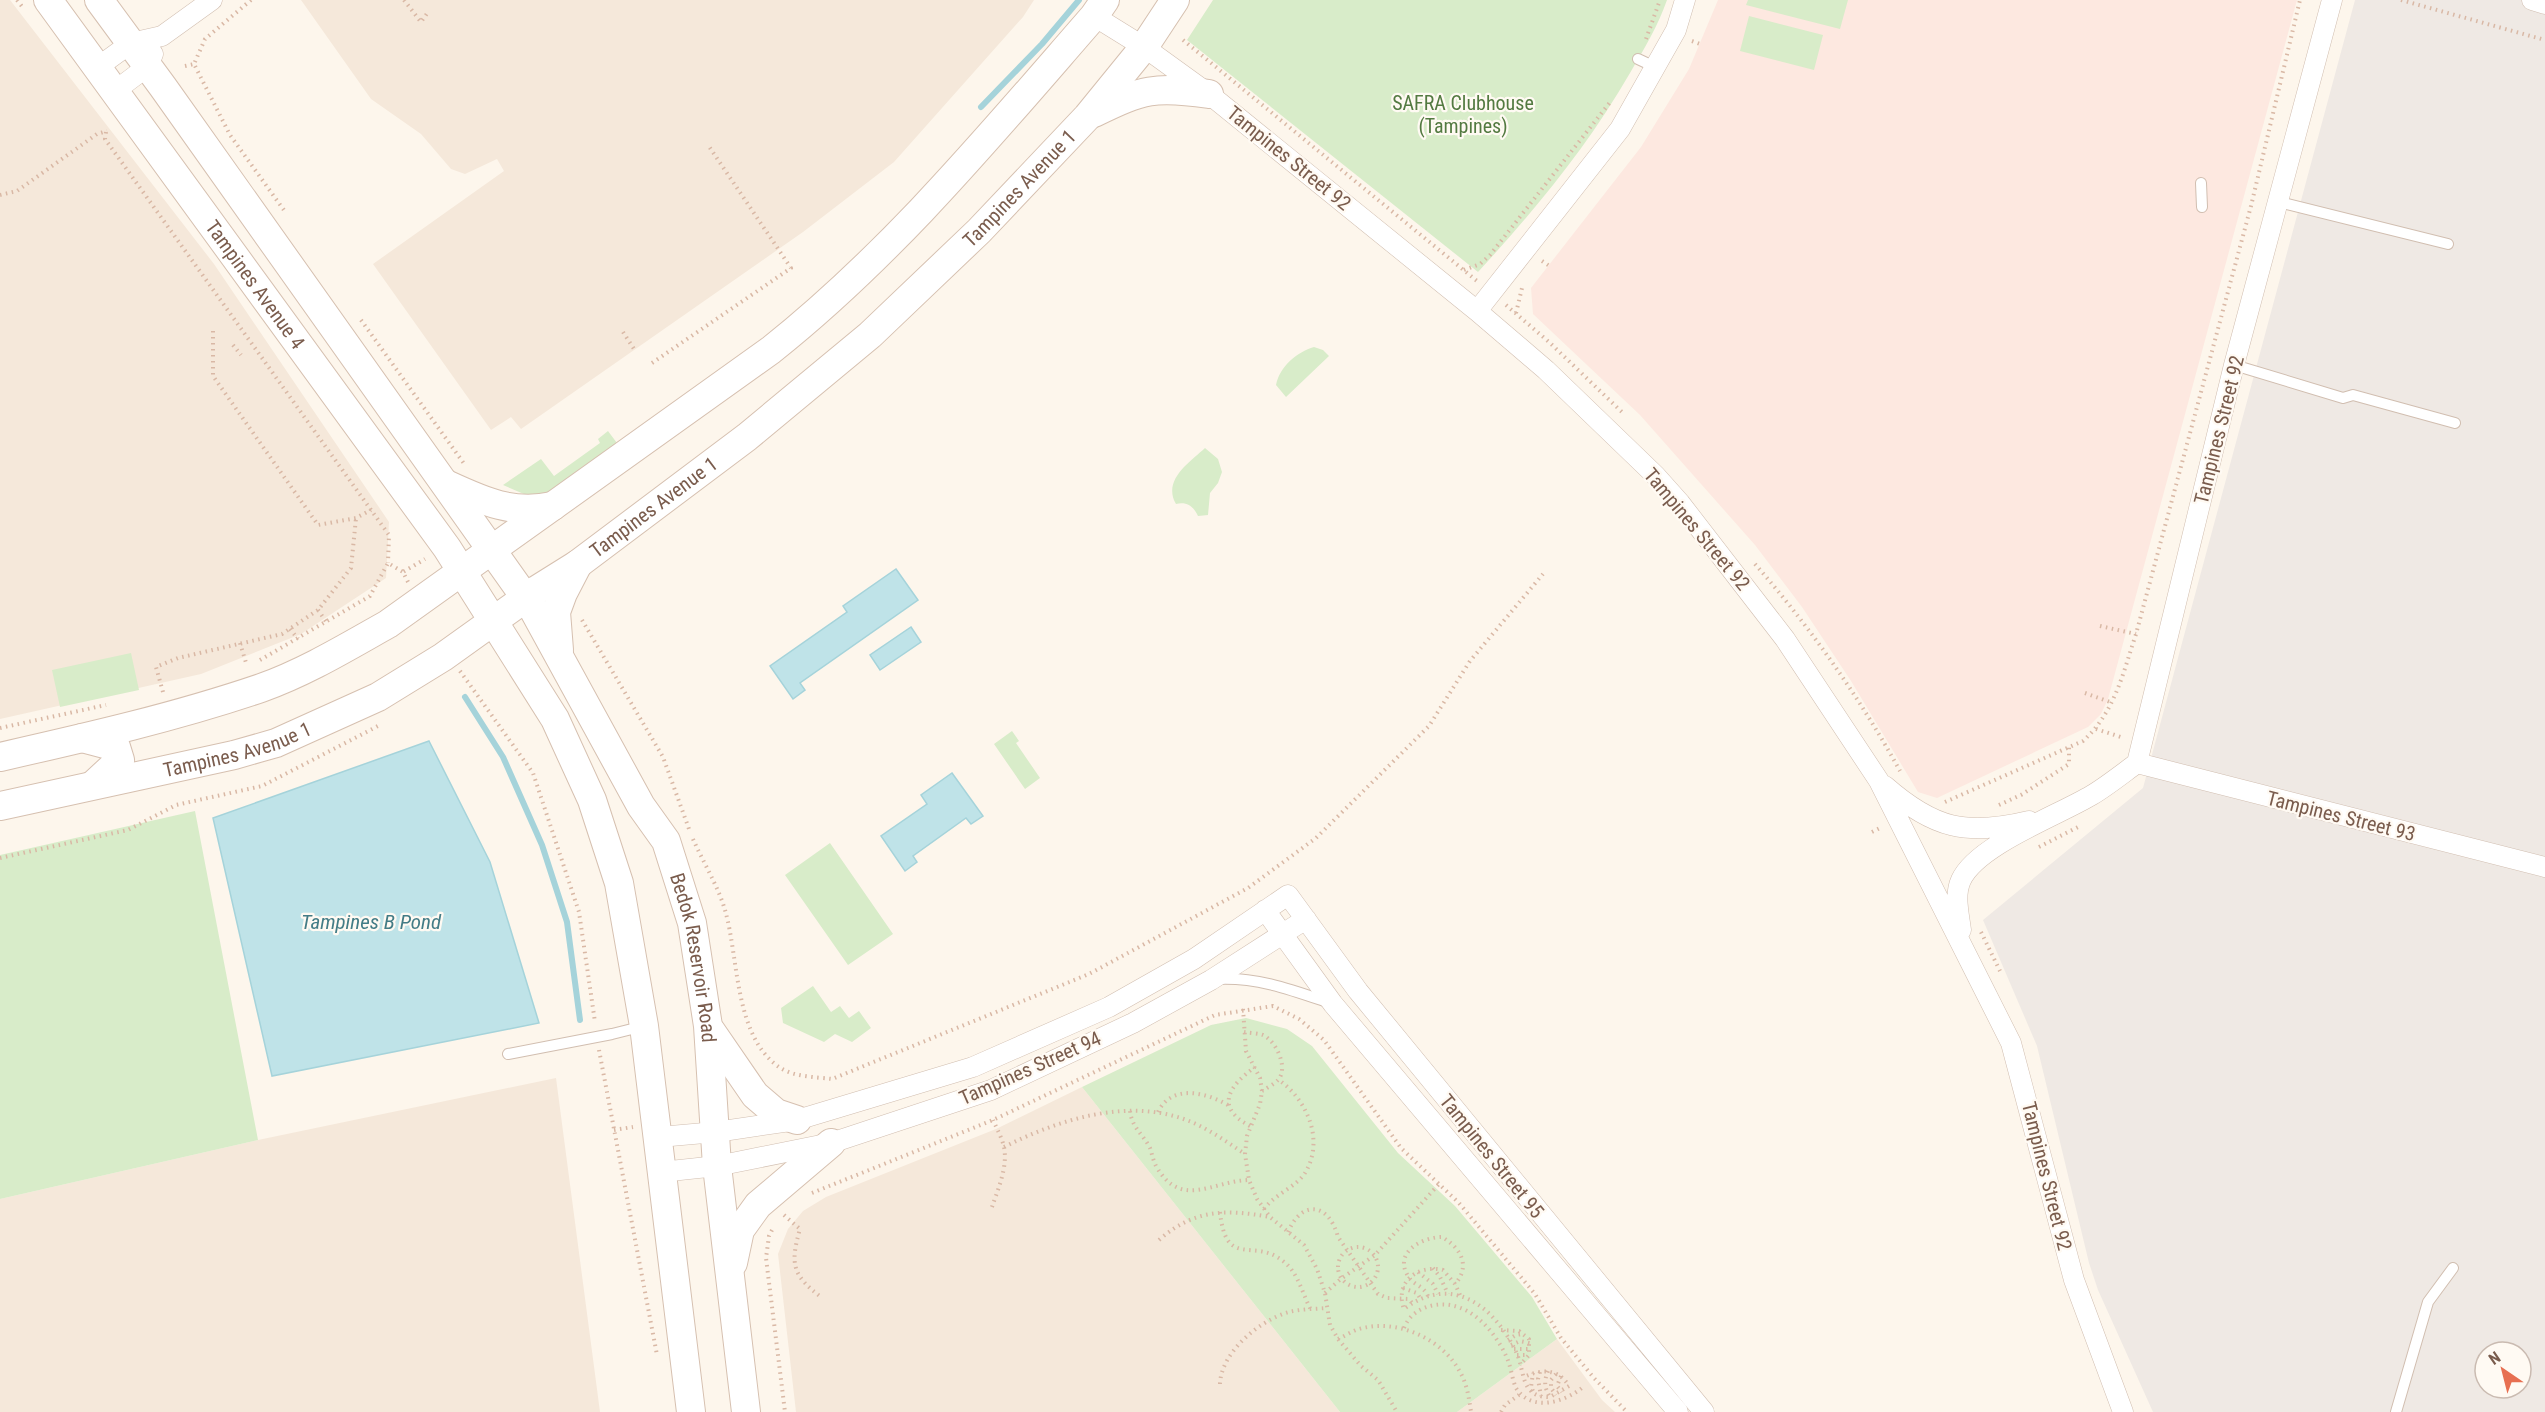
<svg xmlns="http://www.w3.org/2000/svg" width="2545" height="1412" font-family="'Roboto Condensed',sans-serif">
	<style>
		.residential { fill: #f5e8da }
		.commercial { fill: #fde8e0 }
		.industrial { fill: #efe9e4; fill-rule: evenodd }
		.green { fill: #d8ecc9 }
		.water { fill: #bfe3e8; stroke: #a5d3da; stroke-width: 1.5 }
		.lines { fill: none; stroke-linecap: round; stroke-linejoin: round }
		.stream { stroke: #a5d3da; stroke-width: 6 }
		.service-casing { stroke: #d1beb0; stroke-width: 12 }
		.minor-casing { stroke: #d1beb0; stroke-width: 21 }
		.secondary-casing { stroke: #d6c0b0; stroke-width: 30 }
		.path { stroke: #d9b8a5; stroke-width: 4; stroke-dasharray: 1.5 4.5; stroke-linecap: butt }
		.service { stroke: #fff; stroke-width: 10 }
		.minor { stroke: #fff; stroke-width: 20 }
		.secondary { stroke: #fff; stroke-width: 28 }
		.labels { text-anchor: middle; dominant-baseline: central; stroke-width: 4.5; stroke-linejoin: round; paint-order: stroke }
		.park-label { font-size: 20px; fill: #537a41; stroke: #fffaf3 }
		.street-label { font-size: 20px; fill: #7a5c4d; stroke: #fffaf3 }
		.water-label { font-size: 21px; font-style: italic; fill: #437c86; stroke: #fffaf3 }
	</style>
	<rect width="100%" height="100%" fill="#fdf6ec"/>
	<path class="residential" d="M 0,0 L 10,0 L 214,264 L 389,522 L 386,578 L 301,634 L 201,674 L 0,719 Z
		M 301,0 L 1034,0 L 1023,17 L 894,162 L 803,232 L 521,429 L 511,417 L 491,430 L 373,264 L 504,171 L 497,159 L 465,174 L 451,169 L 421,134 L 371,99 Z
		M 556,1078 L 600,1412 L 0,1412 L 0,1199 L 258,1140 Z
		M 1082,1087 L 1340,1412 L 796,1412 L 778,1254 L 788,1229 L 803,1211 L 826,1197 L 996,1129 Z
		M 1557,1339 L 1602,1400 L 1615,1412 L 1457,1412 Z"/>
	<path class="commercial" d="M 1718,0 L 2297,0 L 2108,699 L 2101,714 L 2088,727 L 1937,798 L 1918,792 L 1851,681 L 1802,607 L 1755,545 L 1640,415 L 1533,314 L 1531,288 L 1641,147 L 1689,69 Z"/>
	<path class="industrial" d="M 2355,0 L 2545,0 L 2545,1412 L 2153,1412 L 2098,1290 L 2089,1263 L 2037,1046 L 1983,920 L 2143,788 ZM 2485,1352 L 2521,1352 L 2521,1388 L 2485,1388 Z"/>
	<path class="green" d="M 1213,0 L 1667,0 C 1658,26 1644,49 1630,73 C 1588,146 1535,210 1478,272 L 1187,40 Z
		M 1748,0 L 1848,0 L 1840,29 L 1746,5 Z
		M 1749,16 L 1823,35 L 1814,70 L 1740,51 Z
		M 1314,347 L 1323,350 L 1329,356 L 1286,397 L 1276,385 C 1280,366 1297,352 1314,347 Z
		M 608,431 L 617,443 L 538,500 L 503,485 L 541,459 L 554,476 L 600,443 L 598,439 Z
		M 1205,448 L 1218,459 L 1222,472 L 1218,483 L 1210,493 L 1208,515 L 1198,516 C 1194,507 1187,501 1176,504 C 1162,480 1190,462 1205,448 Z
		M 131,653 L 139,690 L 60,707 L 52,670 Z
		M 1012,731 L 1019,741 L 1016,743 L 1040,778 L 1025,789 L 994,744 Z
		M 195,811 L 258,1140 L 0,1199 L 0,855 Z
		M 830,843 L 893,934 L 848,965 L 785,875 Z
		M 813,986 L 831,1012 L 840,1006 L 849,1018 L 859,1011 L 871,1028 L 852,1042 L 835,1034 L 824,1042 L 783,1023 L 781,1008 Z
		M 1246,1018 L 1287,1029 L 1312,1046 L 1398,1153 L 1455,1206 L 1532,1297 L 1557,1339 L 1457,1412 L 1340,1412 L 1082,1087 L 1211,1025 Z"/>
	<path class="water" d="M 896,569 L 918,600 L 800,683 L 805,690 L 793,699 L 770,666 L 847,612 L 843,606 Z
		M 911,627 L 921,642 L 880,670 L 870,655 Z
		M 429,741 L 490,862 L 539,1023 L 272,1076 L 213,818 Z
		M 952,773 L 983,816 L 971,824 L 966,818 L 913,856 L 917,862 L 905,871 L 881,836 L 927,804 L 921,795 Z"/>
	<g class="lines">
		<path class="stream" d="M 981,107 L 1042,44 L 1079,0
			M 465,697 L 503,757 L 542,845 L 567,922 L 580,1020"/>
		<defs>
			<path id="service" d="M 1638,59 L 1655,67
				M 2201,183 L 2202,207
				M 2279,202 L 2448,244
				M 2234,365 L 2343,398 L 2353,395 L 2455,423
				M 1217,979 C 1258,977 1292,990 1330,1003
				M 508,1054 L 612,1034 L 644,1026
				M 2396,1412 L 2428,1302 L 2453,1268"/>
			<path id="minor" d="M 2532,0 L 2545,4
				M 1094,16 L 1144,47 L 1209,94 L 1477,311 L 1546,370 L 1655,475 L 1680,503 L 1785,639 L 1879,781 L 2011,1043 L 2074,1280 L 2123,1412
				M 98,67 L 131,43 L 162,36 L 212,0
				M 115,91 L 148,66 L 153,54
				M 1477,311 L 1620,129 L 1676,30 L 1685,0
				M 2137,763 L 2545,867
				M 1885,786 C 1934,829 1966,836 2029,821
				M 1265,910 L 1333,1004 L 1678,1412
				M 1961,930 C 1959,914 1954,895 1961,880 C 1977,845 2059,815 2092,795 C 2107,786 2122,774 2137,763 L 2234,365 L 2332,0
				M 659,1137 L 716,1132 L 797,1120 L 973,1067 L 1109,1007 L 1194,959 L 1288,895 L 1358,991 L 1704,1412
				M 661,1172 L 717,1166 L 831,1143 L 991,1090 L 1133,1023 L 1211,980 L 1306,919"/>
			<g id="secondary">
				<path id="s1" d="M 48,0 L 447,548 L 555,719 L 592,800 L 619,883 L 644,1026 L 691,1412"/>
				<path id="s2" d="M 99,0 L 163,87 L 532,607 L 641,806 L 666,841 L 692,923 L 708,1026 L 717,1166 L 746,1412"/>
				<path d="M 1094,113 C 1143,89 1155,86 1209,94"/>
				<path d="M 446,484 C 483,501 512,515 553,506"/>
				<path d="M 559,650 L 556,612 L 563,593 L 578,564"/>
				<path d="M 82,738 L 116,747 L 120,760 L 93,785"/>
				<path d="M 0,757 C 88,737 176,717 261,688 C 306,672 347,647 388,624 L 771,350 C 893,253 992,133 1094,16 L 1105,0"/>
				<path id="s3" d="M 0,806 L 234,755 L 276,743 L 378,697 L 443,657 L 538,589 L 578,564 L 747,437 L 870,335 L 979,231 L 1087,117 L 1144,47 L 1175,0"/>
				<path d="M 711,1031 L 755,1095 L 776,1113 L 797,1120"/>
				<path d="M 733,1263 L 740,1230 L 758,1205 L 831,1143"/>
			</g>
		</defs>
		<use href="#service" class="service-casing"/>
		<use href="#minor" class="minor-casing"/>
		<use href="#secondary" class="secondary-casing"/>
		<path class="path" d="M 17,0 L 24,9
			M 251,0 L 205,39 L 194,64 L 230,135 L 286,213
			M 404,0 L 421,22 L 428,12
			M 2401,0 L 2545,40
			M 1646,39 L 1660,0
			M 1183,40 L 1477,281
			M 1692,41 L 1703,45
			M 185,66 L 194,64
			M 106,132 L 105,139 L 389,535 L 388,563
			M 0,195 L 17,191 L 97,134 L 107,131
			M 1542,261 L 1551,267
			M 1464,270 L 1480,264 L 1490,255 L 1611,101
			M 1506,305 L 1549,342 L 1624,414
			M 1516,313 L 1522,288
			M 361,320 L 465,465
			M 213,331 L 213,376 L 318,525 L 356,518 L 371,510
			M 623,332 L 636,352
			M 233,345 L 241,355
			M 652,363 L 791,268 L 708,145
			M 1755,564 C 1810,627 1860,698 1900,771
			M 408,582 L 403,572 L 425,559
			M 318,610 L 327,623
			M 582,620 L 663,757 L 689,829
			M 2100,626 L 2136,634
			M 290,629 L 298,639
			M 240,643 L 247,666
			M 260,660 L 370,596 L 388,563 L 403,572
			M 460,671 L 533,773 L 579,912 L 595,1022
			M 163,692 L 156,667 L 178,658 L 282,634 L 318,610 L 351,568 L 356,518
			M 2085,693 L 2113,703
			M 0,728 L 106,705
			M 2096,729 L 2124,738
			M 1945,802 L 2083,741 C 2115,712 2123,673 2136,634 L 2251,206 L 2300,0
			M 1999,805 L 2021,795 L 2069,764 L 2069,747
			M 1872,832 L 1882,827
			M 693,839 C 703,862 718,886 725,910 C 739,958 734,1036 779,1067 C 793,1077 816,1077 832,1079 L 1089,974 L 1248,888 L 1316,838 L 1429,726 L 1470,661 L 1543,574
			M 2039,847 L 2080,826
			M 0,858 L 128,830 L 176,805 L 262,786 L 378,726
			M 1981,932 L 2000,971
			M 1243,1009 L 1246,1051 L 1260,1078 L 1262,1091 L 1260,1104 L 1247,1136 L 1245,1154 L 1249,1180 L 1257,1199 L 1270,1217 L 1304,1245 L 1317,1269 L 1325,1293 L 1330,1325 L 1338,1339 L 1361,1366 L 1378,1380 L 1397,1412
			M 1244,1032 C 1249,1033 1257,1033 1263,1035 C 1276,1041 1289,1068 1278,1080 C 1274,1084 1267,1088 1262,1091
			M 599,1050 L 657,1355
			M 1130,1111 C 1132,1128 1143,1134 1150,1148 C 1152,1154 1153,1160 1156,1166 C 1181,1210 1212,1181 1249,1180
			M 1158,1112 C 1172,1083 1207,1093 1228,1105
			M 1250,1126 C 1214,1107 1229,1086 1255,1067
			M 614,1130 L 633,1127
			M 1004,1147 C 1060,1119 1129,1097 1189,1121 C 1209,1129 1227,1142 1245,1154
			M 812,1193 L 993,1120 L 1215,1015 L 1273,1006 L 1299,1019 L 1324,1040 L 1401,1148 L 1459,1203 L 1535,1294 L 1561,1338 L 1594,1378 L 1627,1412
			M 992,1207 C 998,1189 1008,1167 1004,1147 C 1002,1138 997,1129 993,1120
			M 1264,1209 C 1275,1194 1296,1187 1305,1173 C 1325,1140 1307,1100 1279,1080
			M 1220,1212 C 1226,1270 1253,1237 1283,1261 C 1298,1272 1302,1293 1311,1310
			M 784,1215 L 800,1229 C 790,1264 792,1275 821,1297
			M 772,1230 L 769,1236 L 766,1258 L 785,1412
			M 1288,1232 C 1302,1199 1329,1203 1338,1237 L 1378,1294 L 1387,1298 L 1409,1299 L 1412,1303
			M 1159,1240 C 1194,1209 1226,1209 1270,1217
			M1338 1267a20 20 0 1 1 40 0a20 20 0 1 1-40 0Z
			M 1433,1268 L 1440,1277 L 1448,1294
			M 1418,1272 L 1433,1284 L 1438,1294
			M 1403,1288 L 1417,1293 L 1420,1298
			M 1325,1293 L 1342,1278 L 1375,1255 L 1439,1184
			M 1460,1295 L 1455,1284 L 1443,1270 C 1418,1264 1394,1282 1404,1309 C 1452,1273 1495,1306 1517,1354 C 1522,1365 1522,1380 1529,1389 C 1535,1396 1542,1397 1550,1397 L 1569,1386 C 1558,1368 1541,1369 1524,1377
			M 1428,1296 C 1423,1285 1413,1285 1408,1276 C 1393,1252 1423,1237 1442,1237 C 1461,1248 1471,1266 1455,1284
			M 1404,1328 C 1409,1315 1421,1307 1435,1305 C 1468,1300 1494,1329 1507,1358 C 1511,1367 1512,1379 1516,1388 C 1531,1412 1564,1403 1583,1387
			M 1501,1330 L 1519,1331 L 1529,1339 L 1529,1355 L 1520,1365
			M 1338,1339 C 1345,1336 1352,1331 1359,1329 C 1396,1318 1442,1338 1460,1372 C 1467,1384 1469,1398 1471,1412
			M 1508,1340 L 1516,1335 L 1523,1334
			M 1511,1345 L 1520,1341 L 1530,1343
			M 1514,1349 L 1530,1349
			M 1517,1355 L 1529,1355
			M 1548,1371 C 1544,1381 1544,1387 1550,1397
			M 1540,1372 L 1538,1379 L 1541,1396
			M 1556,1374 L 1551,1380 L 1551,1388 L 1556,1395
			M 1561,1376 L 1557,1386 L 1562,1392
			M 1220,1384 C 1221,1352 1260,1320 1289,1312 C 1301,1309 1315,1309 1327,1308
			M 1533,1391 L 1531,1387 L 1533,1373
			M 1501,1412 L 1505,1405 L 1519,1395"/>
		<use href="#service" class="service"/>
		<use href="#minor" class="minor"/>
		<use href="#secondary" class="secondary"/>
	</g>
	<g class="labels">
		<g class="park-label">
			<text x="1463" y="103">SAFRA Clubhouse<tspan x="1463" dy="23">(Tampines)</tspan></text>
		</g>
		<g class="street-label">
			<text transform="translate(1289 158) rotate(39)">Tampines Street 92</text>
			<text stroke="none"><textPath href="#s3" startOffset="1216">Tampines Avenue 1</textPath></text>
			<text stroke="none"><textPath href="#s1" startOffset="352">Tampines Avenue 4</textPath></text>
			<text transform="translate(2219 430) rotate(-76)">Tampines Street 92</text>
			<text stroke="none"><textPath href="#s3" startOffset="730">Tampines Avenue 1</textPath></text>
			<text transform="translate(1697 529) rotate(50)">Tampines Street 92</text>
			<text stroke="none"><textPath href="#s3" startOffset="244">Tampines Avenue 1</textPath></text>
			<text transform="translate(2341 816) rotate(14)">Tampines Street 93</text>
			<text stroke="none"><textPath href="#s2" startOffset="1136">Bedok Reservoir Road</textPath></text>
			<text transform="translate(1030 1068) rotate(-24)">Tampines Street 94</text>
			<text transform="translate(1492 1156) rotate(51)">Tampines Street 95</text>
			<text transform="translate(2047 1176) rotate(76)">Tampines Street 92</text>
		</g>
		<g class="water-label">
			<text x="371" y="922">Tampines B Pond</text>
		</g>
	</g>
	<g transform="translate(2503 1370) rotate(325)"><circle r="28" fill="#fffaf3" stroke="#cabbb1" stroke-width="1.5"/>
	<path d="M0-4.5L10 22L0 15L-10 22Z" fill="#e76f51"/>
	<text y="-9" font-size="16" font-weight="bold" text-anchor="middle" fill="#7a5c4d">N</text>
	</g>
</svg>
